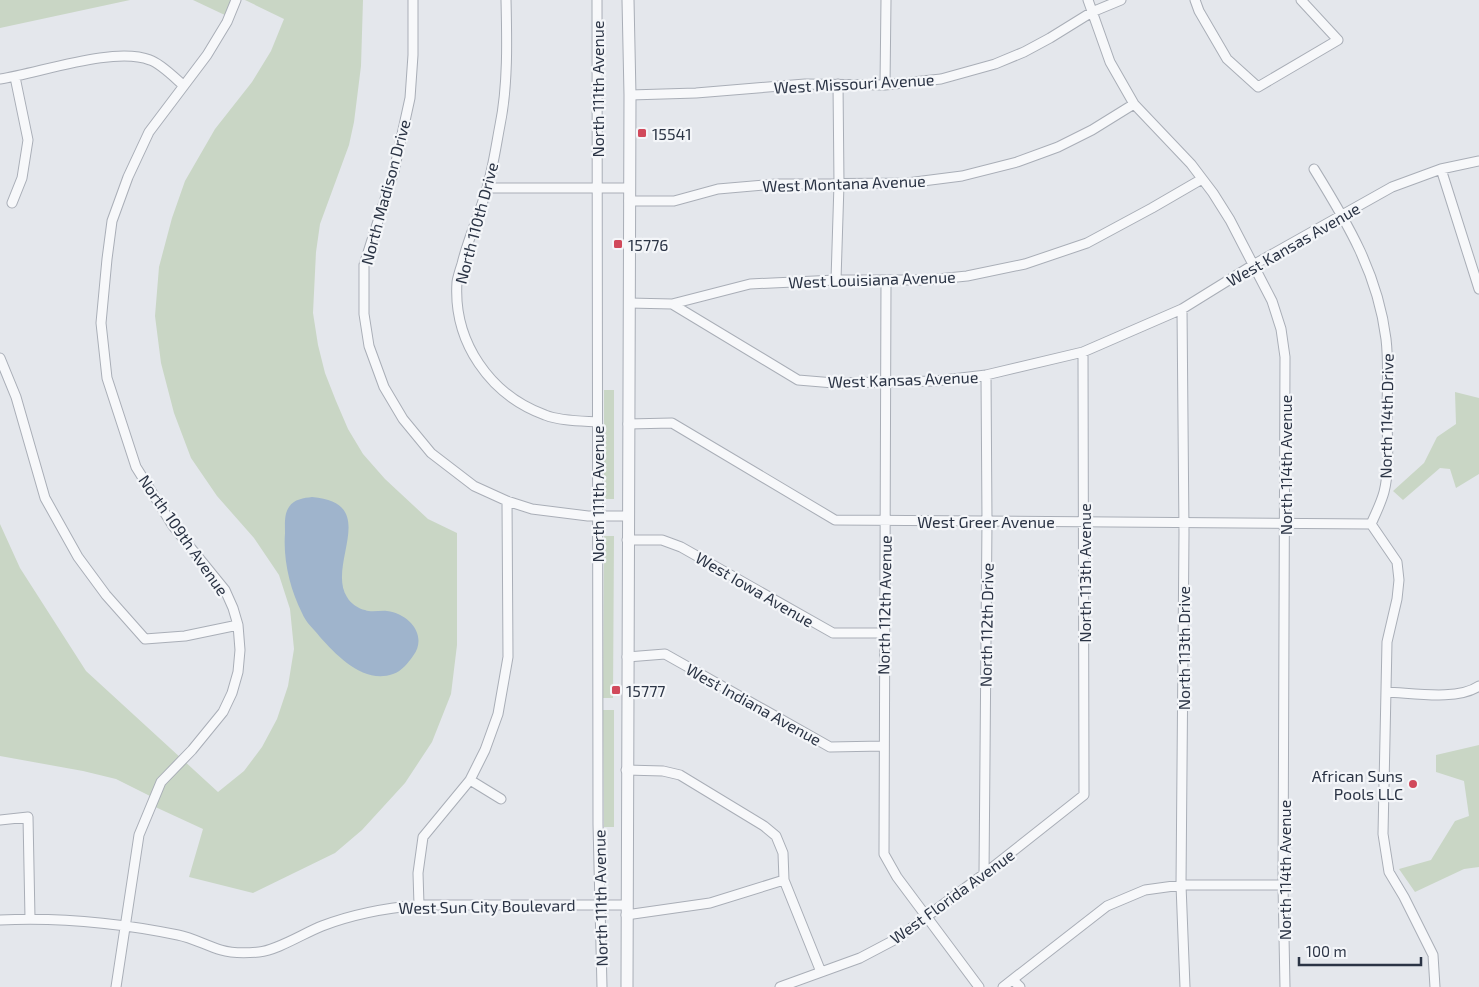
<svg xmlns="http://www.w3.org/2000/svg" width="1479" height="987" font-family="'Exo 2',sans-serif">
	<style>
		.green { fill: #c9d6c5 }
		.water { fill: #9fb4cc }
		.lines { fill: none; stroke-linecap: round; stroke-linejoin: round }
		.minor-casing { stroke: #a9aeb7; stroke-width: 11 }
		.tertiary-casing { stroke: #a9aeb7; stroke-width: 13 }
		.minor { stroke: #f7f8fa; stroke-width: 9 }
		.tertiary { stroke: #f7f8fa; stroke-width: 11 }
		.poi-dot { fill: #d1495b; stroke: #f4f6f9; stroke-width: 2 }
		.labels { text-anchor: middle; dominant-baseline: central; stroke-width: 4.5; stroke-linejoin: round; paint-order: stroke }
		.street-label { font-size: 16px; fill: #2b3445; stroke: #f4f6f9 }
		.poi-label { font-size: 16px; fill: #2b3445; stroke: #f4f6f9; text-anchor: start }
	</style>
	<rect width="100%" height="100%" fill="#e4e7ec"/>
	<path class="green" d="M 0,0 L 130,0 L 0,28 Z
		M 193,0 L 236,0 L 229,17 Z
		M 245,0 L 363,0 L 361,66 L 354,122 L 349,145 L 320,224 L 316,252 L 313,313 L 318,345 L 325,373 L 336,401 L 348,429 L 363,454 L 385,479 L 428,519 L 457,533 L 457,645 L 451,694 L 432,742 L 405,783 L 362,830 L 335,853 L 253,893 L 189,877 L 203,829 L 151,805 L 154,798 L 116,779 L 83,771 L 0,756 L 0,524 L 20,568 L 86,671 L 218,792 L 244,771 L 262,747 L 277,719 L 288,686 L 294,649 L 290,609 L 279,575 L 254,538 L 217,496 L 191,458 L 174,413 L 161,363 L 155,316 L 159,267 L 172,218 L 185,181 L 215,129 L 252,82 L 271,51 L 284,19 Z
		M 604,390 L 614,390 L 614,499 L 604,499 Z
		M 1455,392 L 1479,398 L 1479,474 L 1456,488 L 1450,469 L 1440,468 L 1403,500 L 1393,491 L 1424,463 L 1437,437 L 1456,424 Z
		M 604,536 L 614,536 L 613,698 L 603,698 Z
		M 603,710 L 614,710 L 614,827 L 604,827 Z
		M 1479,745 L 1479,867 L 1464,869 L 1415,892 L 1399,869 L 1431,860 L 1455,821 L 1469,816 L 1464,781 L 1436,772 L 1436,755 Z"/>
	<path class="water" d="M 312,497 C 382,503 326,564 347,597 C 350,603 359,609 365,610 C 372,613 380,610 387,611 C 410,614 428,636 413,656 C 408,663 402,671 393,674 C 364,684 338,657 320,637 C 314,629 306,623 302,613 C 290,589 283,560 285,533 C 285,525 284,514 289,507 C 294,499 304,498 312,497 Z"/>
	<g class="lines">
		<defs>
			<path id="minor" d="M 413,0 L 413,55 L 410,98 L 394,171 L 364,265 L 364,314 L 369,346 L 384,387 L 403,419 L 431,453 L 474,486 L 507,501 L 532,509 L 588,516 L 628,516
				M 506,0 C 507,40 508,86 500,125 C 496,146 493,168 487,188 C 480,214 468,238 462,264 C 460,270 458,276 457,282 C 453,342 490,395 545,415 C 560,421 581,421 597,422
				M 597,0 L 598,824 L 602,987
				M 1088,0 L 1110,62 L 1134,104 L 1191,164 L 1213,193 L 1230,220 L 1272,301 L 1281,329 L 1285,357 L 1283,885 L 1285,987
				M 1195,0 L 1199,11 L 1227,59 L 1258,87 L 1338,40 L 1301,0
				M 0,79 C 40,73 114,46 150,60 C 160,63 175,78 183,85
				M 885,85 L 886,0
				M 630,95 L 696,93 L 805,84 L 885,85 L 941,79 L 995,64 L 1024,52 L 1050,38 L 1092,12 L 1121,0
				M 1314,169 C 1348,224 1378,274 1386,339 C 1389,364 1387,390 1387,416 C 1387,440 1390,468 1384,492 C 1381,503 1376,513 1371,524
				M 1441,169 L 1479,289
				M 487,188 L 629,188
				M 629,201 L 674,201 L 718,189 L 776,184 L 907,183 L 962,176 L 1017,162 L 1058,147 L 1092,130 L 1134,104
				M 12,203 L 22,178 L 28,140 L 15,77
				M 836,280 L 839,184 L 838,84
				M 886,280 L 884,854 L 897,877 L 979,987
				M 629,303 L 672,304 L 798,380 L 834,383 L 885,382 L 935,381 L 986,375 L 1083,352 L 1182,309 L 1253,265 L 1392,187 L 1441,169 L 1479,161
				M 672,304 L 750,284 L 836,280 L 928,280 L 967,276 L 1025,264 L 1087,243 L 1152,208 L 1202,179
				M 1182,309 L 1184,533 L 1181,885 L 1185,987
				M 0,358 L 16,397 L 45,498 L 78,557 L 106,595 L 145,639 L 185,636 L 238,625
				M 628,424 L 672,423 L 835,520 L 1371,524
				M 1371,524 L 1397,562 L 1399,580 L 1397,599 L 1387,642 L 1383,834 L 1389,872 L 1404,897 L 1433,955 L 1435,987
				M 627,540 L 662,540 L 681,547 L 833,633 L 884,633
				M 627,657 L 665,654 L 830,747 L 883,746
				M 1387,692 C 1413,693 1457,701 1479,686
				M 626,770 L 663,771 L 680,775 L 764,826 L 776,836 L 783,853 L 784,880 L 821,972
				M 470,780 L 501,799
				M 0,820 L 28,817 L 30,918
				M 984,874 L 987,521 L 986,375
				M 419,905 L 418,873 L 423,837 L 470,780 L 485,750 L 498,714 L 508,657 L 507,501
				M 626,915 L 710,903 L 784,880
				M 0,920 C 60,917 119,923 178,935 C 193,938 207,946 221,950 C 231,953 248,953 259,952 C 278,950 304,933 322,926 C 353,914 386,908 419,905 L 627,905
				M 1013,980 L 1020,987
				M 116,987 L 139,835 L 161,782 L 192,750 L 223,712 L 232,693 L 238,672 L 240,650 L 238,625 L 233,608 L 225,590 L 173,526 L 136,467 L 107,378 L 101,323 L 107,259 L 112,221 L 128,177 L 149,132 L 207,55 L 227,22 L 236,0
				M 780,987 L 860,958 L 898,938 L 984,874 L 1084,795 L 1083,352
				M 1003,987 L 1107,906 L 1145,890 L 1181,885 L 1283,885"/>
			<path id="tertiary" d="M 627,987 L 630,95 L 628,0"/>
		</defs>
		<use href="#minor" class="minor-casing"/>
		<use href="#tertiary" class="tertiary-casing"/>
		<use href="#minor" class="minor"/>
		<use href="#tertiary" class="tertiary"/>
	</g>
	<g class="poi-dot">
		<rect x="637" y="128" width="10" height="10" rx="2.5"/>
		<rect x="613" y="239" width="10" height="10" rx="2.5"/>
		<rect x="611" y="685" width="10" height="10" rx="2.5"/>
		<circle cx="1413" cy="784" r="5"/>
	</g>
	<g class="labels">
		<g class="street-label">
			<text transform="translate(854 83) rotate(-3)">West Missouri Avenue</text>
			<text transform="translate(597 89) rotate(-90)">North 111th Avenue</text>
			<text transform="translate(844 183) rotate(-2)">West Montana Avenue</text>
			<text transform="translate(385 192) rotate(-75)">North Madison Drive</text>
			<text transform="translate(476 223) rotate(-75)">North 110th Drive</text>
			<text transform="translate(1293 244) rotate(-30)">West Kansas Avenue</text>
			<text transform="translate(872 279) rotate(-2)">West Louisiana Avenue</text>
			<text transform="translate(903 379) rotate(-2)">West Kansas Avenue</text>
			<text transform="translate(1386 416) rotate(-89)">North 114th Drive</text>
			<text transform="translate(1285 465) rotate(-90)">North 114th Avenue</text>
			<text transform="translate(597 494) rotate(-90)">North 111th Avenue</text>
			<text x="986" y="521">West Greer Avenue</text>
			<text transform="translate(184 535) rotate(55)">North 109th Avenue</text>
			<text transform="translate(1084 573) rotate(-90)">North 113th Avenue</text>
			<text transform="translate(755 589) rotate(30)">West Iowa Avenue</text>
			<text transform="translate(884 605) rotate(-89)">North 112th Avenue</text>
			<text transform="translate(986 625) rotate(-89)">North 112th Drive</text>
			<text transform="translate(1183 648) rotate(-90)">North 113th Drive</text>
			<text transform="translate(754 704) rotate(29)">West Indiana Avenue</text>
			<text transform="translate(1284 870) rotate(-90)">North 114th Avenue</text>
			<text transform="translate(952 896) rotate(-36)">West Florida Avenue</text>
			<text transform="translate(600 898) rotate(-91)">North 111th Avenue</text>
			<text transform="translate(487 906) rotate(-1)">West Sun City Boulevard</text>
		</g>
		<g class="poi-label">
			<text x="652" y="133">15541</text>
			<text x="628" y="244">15776</text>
			<text x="626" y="690">15777</text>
			<text x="1403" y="775" text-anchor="end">African Suns<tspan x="1403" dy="18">Pools LLC</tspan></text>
		</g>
	</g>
	<path d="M1299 957v8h122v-8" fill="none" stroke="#2b3445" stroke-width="2.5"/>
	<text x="1306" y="957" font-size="15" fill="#2b3445" stroke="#f4f6f9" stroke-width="4" paint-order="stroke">100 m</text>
</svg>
